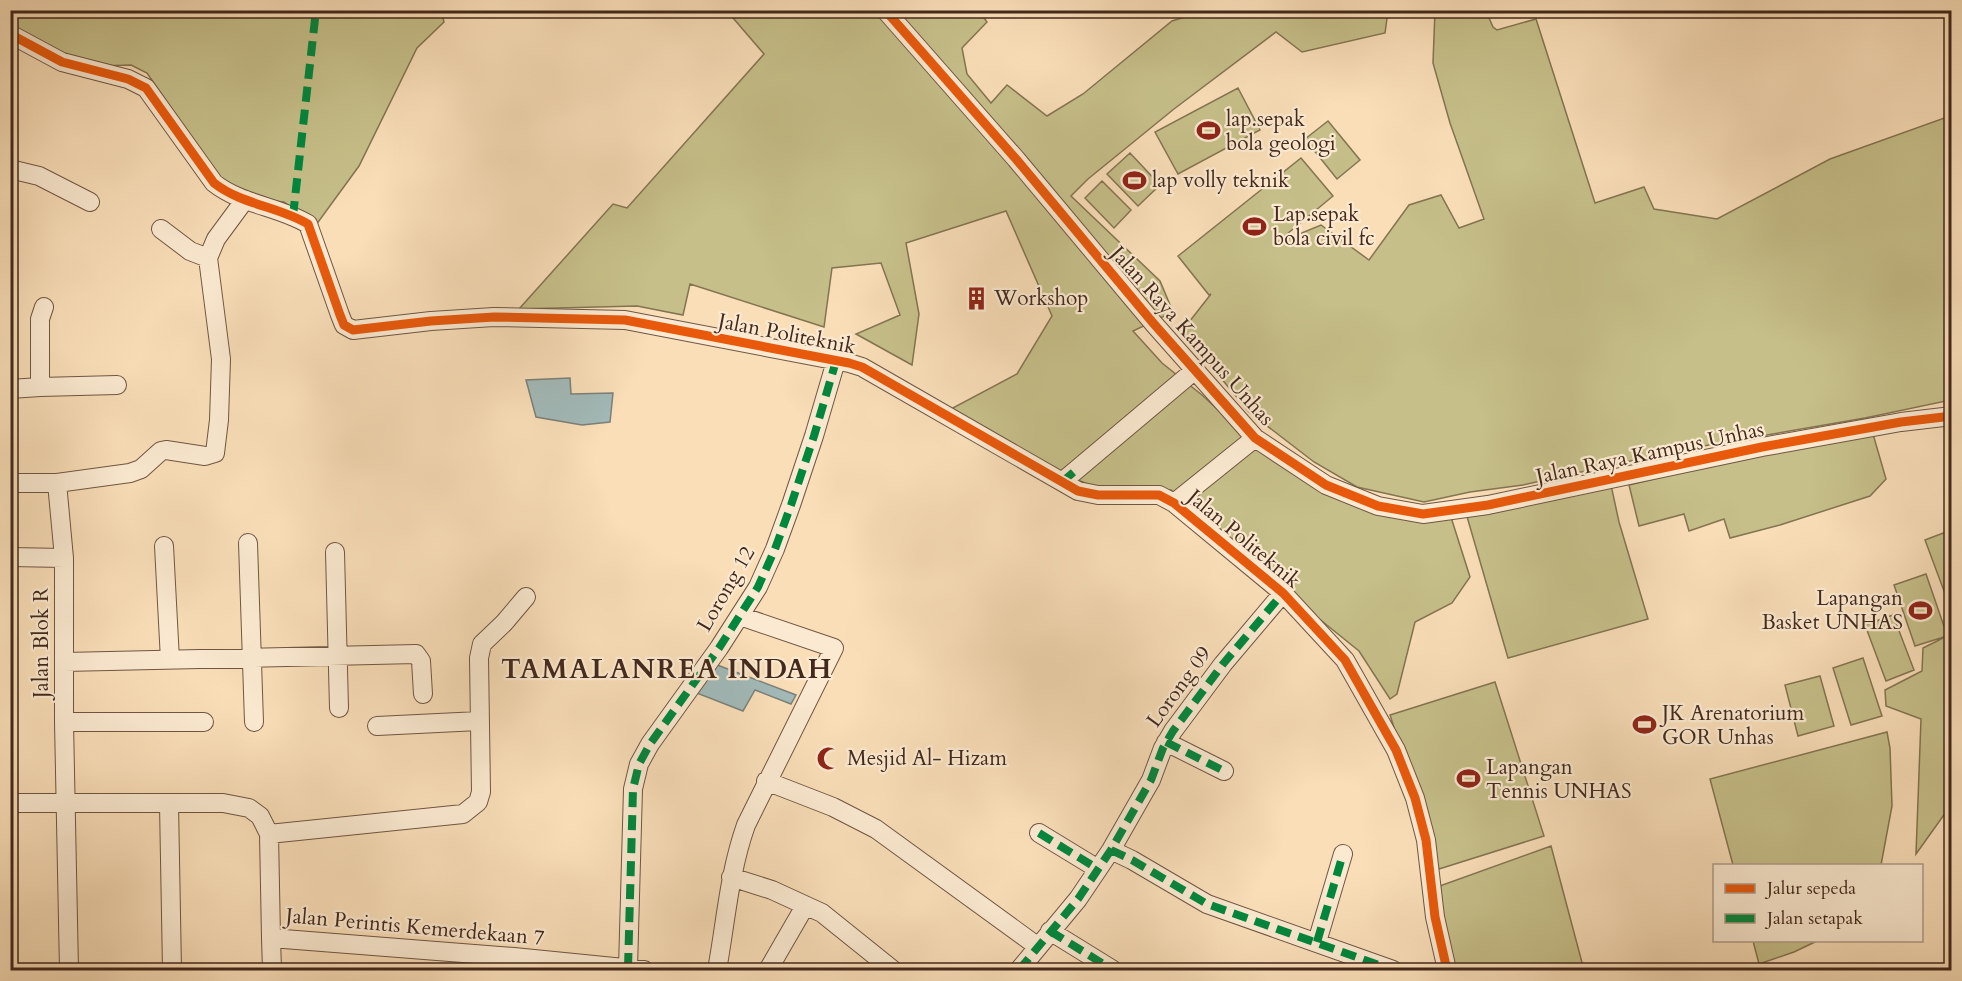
<svg xmlns="http://www.w3.org/2000/svg" width="1962" height="981" font-family="Cardo,serif">
	<style>
		.green { fill: #c6bf89; stroke: #847452; stroke-width: 1.5 }
		.water { fill: #a2bab9; stroke: #7c807a; stroke-width: 1.5 }
		.lines { fill: none; stroke-linecap: round; stroke-linejoin: round }
		.minor-casing { stroke: #705643; stroke-width: 20 }
		.minor { stroke: #fbead1; stroke-width: 18 }
		.quiet { stroke: #00873e; stroke-width: 8; stroke-dasharray: 15 8; stroke-linecap: butt }
		.cycleway-casing { stroke: #fbead1; stroke-width: 13 }
		.cycleway { stroke: #e8590c; stroke-width: 9 }
		.labels { text-anchor: middle; dominant-baseline: central; stroke-width: 4.5; stroke-linejoin: round; paint-order: stroke }
		.poi-label { font-size: 21px; fill: #43281c; stroke: #fbead1; text-anchor: start }
		.street-label { font-size: 21px; fill: #43281c; stroke: #fbead1 }
		.district-label { font-size: 27px; font-weight: bold; letter-spacing: 1.5px; fill: #43281c; stroke: #fbead1 }
	</style>
	<rect width="100%" height="100%" fill="#f9deb8"/>
	<filter id="stains"><feTurbulence type="fractalNoise" baseFrequency=".00333" numOctaves="4"/><feColorMatrix values="0 0 0 0 .2 0 0 0 0 .09 0 0 0 0 .02 0 0 0 .5 -.17"/></filter>
	<radialGradient id="worn" r=".72"><stop offset=".6" stop-color="#630" stop-opacity="0"/><stop offset="1" stop-color="#630" stop-opacity=".3"/></radialGradient>
	<path class="green" d="M 11,10 L 441,10 L 444,22 L 417,48 L 359,166 L 316,225 L 284,202 L 264,200 L 221,180 L 147,73 L 131,65 L 99,66 L 74,61 L 11,25 Z
		M 727,11 L 979,11 L 987,22 L 962,48 L 967,74 L 991,103 L 1007,85 L 1047,116 L 1083,94 L 1172,21 L 1204,11 L 1388,11 L 1385,33 L 1302,52 L 1276,32 L 1174,109 L 1088,179 L 1071,196 L 1160,281 L 1173,312 L 1133,331 L 1162,363 L 1202,395 L 1255,444 L 1362,504 L 1450,514 L 1470,577 L 1452,603 L 1415,622 L 1397,694 L 1390,699 L 1359,651 L 1287,593 L 1171,490 L 1092,486 L 1040,464 L 949,410 L 1017,374 L 1052,316 L 1006,211 L 906,243 L 919,314 L 912,365 L 856,334 L 900,315 L 881,263 L 832,268 L 824,327 L 690,284 L 683,315 L 637,306 L 519,309 L 613,204 L 627,208 L 764,54 Z
		M 1435,11 L 1486,11 L 1493,27 L 1497,30 L 1536,19 L 1595,203 L 1644,187 L 1654,209 L 1717,219 L 1830,159 L 1947,117 L 1952,122 L 1951,400 L 1865,418 L 1680,450 L 1523,485 L 1470,492 L 1424,502 L 1357,487 L 1314,462 L 1249,412 L 1182,331 L 1211,294 L 1209,295 L 1178,256 L 1301,158 L 1333,196 L 1275,244 L 1321,225 L 1369,260 L 1409,205 L 1441,195 L 1459,228 L 1484,219 L 1450,123 L 1433,63 Z
		M 1238,88 L 1260,130 L 1178,174 L 1155,132 Z
		M 1328,121 L 1360,160 L 1337,179 L 1305,139 Z
		M 1130,153 L 1160,185 L 1138,206 L 1107,174 Z
		M 1102,181 L 1131,210 L 1114,228 L 1085,198 Z
		M 1873,434 L 1886,479 L 1870,496 L 1780,525 L 1730,538 L 1724,519 L 1689,531 L 1684,514 L 1639,526 L 1629,485 L 1719,463 Z
		M 1611,485 L 1619,522 L 1648,619 L 1508,658 L 1466,513 Z
		M 1951,530 L 1951,597 L 1947,599 L 1925,540 Z
		M 1926,574 L 1947,635 L 1951,634 L 1951,805 L 1916,854 L 1921,719 L 1886,706 L 1885,690 L 1922,671 L 1923,648 L 1947,636 L 1915,646 L 1894,585 Z
		M 1893,615 L 1914,670 L 1886,681 L 1865,625 Z
		M 1863,658 L 1882,716 L 1851,725 L 1833,668 Z
		M 1820,676 L 1834,726 L 1798,736 L 1785,685 Z
		M 1495,682 L 1544,836 L 1439,869 L 1390,715 Z
		M 1887,732 L 1890,748 L 1892,806 L 1881,865 L 1733,865 L 1710,779 Z
		M 1551,846 L 1584,970 L 1453,970 L 1437,887 Z
		M 1753,941 L 1753,940 L 1817,941 L 1794,952 L 1759,964 Z"/>
	<path class="water" d="M 570,378 L 571,394 L 613,393 L 610,422 L 582,425 L 536,417 L 526,380 Z
		M 712,663 L 796,695 L 791,704 L 755,690 L 743,711 L 694,692 Z"/>
	<g class="lines">
		<defs>
			<path id="minor" d="M 885,10 L 1016,159 L 1154,324 L 1255,438 L 1326,485 L 1378,506 L 1423,514 L 1488,505 L 1762,447 L 1901,422 L 1952,416
				M 10,34 L 62,62 L 128,79 L 146,88 L 214,183 C 242,205 278,206 308,224 L 340,315 L 344,325 L 353,330 L 431,321 L 494,317 L 625,320 L 849,363 L 862,367 L 1078,491 L 1098,495 L 1159,495 L 1174,503 L 1283,593 L 1345,660 L 1396,750 L 1415,798 L 1426,840 L 1435,917 L 1447,970
				M 10,169 L 39,176 L 90,202
				M 161,229 L 190,251 L 208,258
				M 40,387 L 117,385
				M 10,389 L 40,387 L 40,319 L 44,307
				M 1062,482 L 1195,370
				M 10,483 L 57,483 L 130,473 L 141,469 L 161,451 L 166,450 L 205,456 L 215,453 L 219,420 L 221,359 L 208,258 L 216,239 L 244,201
				M 57,483 L 64,558 L 64,722 L 69,970
				M 1174,503 L 1255,438
				M 248,543 L 254,722
				M 164,546 L 170,660
				M 335,552 L 339,708
				M 10,557 L 64,558
				M 64,662 L 416,654 L 421,661 L 423,694
				M 64,722 L 204,722
				M 377,726 L 479,721
				M 1166,742 L 1224,771
				M 766,781 L 833,807 L 876,829 L 1037,946
				M 10,803 L 223,803 L 249,808 L 260,816 L 269,834 L 271,938 L 514,957 L 644,970
				M 169,804 L 172,970
				M 1039,833 L 1098,869
				M 269,834 L 463,814 L 478,802 L 481,792 L 479,658 L 482,644 L 504,623 L 526,597
				M 1111,850 L 1132,860 L 1207,904 L 1393,970
				M 731,877 L 772,890 L 822,913 L 893,970
				M 1050,931 L 1113,970
				M 271,938 L 272,970
				M 1317,942 L 1343,854
				M 628,968 L 633,789 L 639,764 L 650,744 L 719,648 L 758,587 L 775,549 L 791,505 L 814,436 L 836,361
				M 717,970 C 726,921 729,873 746,825 L 834,648 L 740,616
				M 768,970 L 805,906
				M 1019,970 L 1078,899 L 1111,850 L 1151,780 L 1163,748 L 1173,731 L 1223,664 L 1283,593"/>
		</defs>
		<use href="#minor" class="minor-casing"/>
		<use href="#minor" class="minor"/>
		<path class="quiet" d="M 293,216 L 316,10
			M 1062,482 L 1075,471
			M 1166,742 L 1224,771
			M 1039,833 L 1098,869
			M 1111,850 L 1132,860 L 1207,904 L 1393,970
			M 1050,931 L 1113,970
			M 1317,942 L 1343,854
			M 628,968 L 633,789 L 639,764 L 650,744 L 719,648 L 758,587 L 775,549 L 791,505 L 814,436 L 836,361
			M 1019,970 L 1078,899 L 1111,850 L 1151,780 L 1163,748 L 1173,731 L 1223,664 L 1283,593"/>
		<defs>
			<path id="cycleway" d="M 885,10 L 1016,159 L 1154,324 L 1255,438 L 1326,485 L 1378,506 L 1423,514 L 1488,505 L 1762,447 L 1901,422 L 1952,416
				M 10,34 L 62,62 L 128,79 L 146,88 L 214,183 C 242,205 278,206 308,224 L 340,315 L 344,325 L 353,330 L 431,321 L 494,317 L 625,320 L 849,363 L 862,367 L 1078,491 L 1098,495 L 1159,495 L 1174,503 L 1283,593 L 1345,660 L 1396,750 L 1415,798 L 1426,840 L 1435,917 L 1447,970"/>
		</defs>
		<use href="#cycleway" class="cycleway-casing"/>
		<use href="#cycleway" class="cycleway"/>
	</g>
	<defs>
		<symbol id="stadium-bare" viewBox="-9 -9 18 18"><path d="M0-5a6.5 5 0 1 0 0 10a6.5 5 0 1 0 0-10ZM-3.5-1.8h7v3.6h-7Z" fill="#8f2418" stroke="#fbead1" stroke-width="2.5" paint-order="stroke"/></symbol>
		<symbol id="building-bare" viewBox="-9 -9 18 18"><path d="M-4-6H4V6H1V3H-1V6H-4ZM-2.5-4.3h1.7v1.8h-1.7ZM.8-4.3h1.7v1.8H.8ZM-2.5-1h1.7V.8h-1.7ZM.8-1h1.7V.8H.8Z" fill="#8f2418" stroke="#fbead1" stroke-width="2.5" paint-order="stroke"/></symbol>
		<symbol id="mosque-bare" viewBox="-9 -9 18 18"><path d="M3.5-4.9A6 6 0 1 0 3.5 4.9A5 5 0 1 1 3.5-4.9Z" fill="#8f2418" stroke="#fbead1" stroke-width="2.5" paint-order="stroke"/></symbol>
	</defs>
	<g fill-rule="evenodd">
		<use href="#stadium-bare" x="1192" y="114" width="33" height="33"/>
		<use href="#stadium-bare" x="1118" y="164" width="33" height="33"/>
		<use href="#stadium-bare" x="1238" y="210" width="33" height="33"/>
		<use href="#building-bare" x="960" y="282" width="33" height="33"/>
		<use href="#stadium-bare" x="1904" y="594" width="33" height="33"/>
		<use href="#stadium-bare" x="1628" y="708" width="33" height="33"/>
		<use href="#mosque-bare" x="812" y="742" width="33" height="33"/>
		<use href="#stadium-bare" x="1452" y="762" width="33" height="33"/>
	</g>
	<g class="labels">
		<g class="poi-label">
			<text x="1226" y="119">lap.sepak<tspan x="1226" dy="24">bola geologi</tspan></text>
			<text x="1152" y="180">lap volly teknik</text>
			<text x="1273" y="214">Lap.sepak<tspan x="1273" dy="24">bola civil fc</tspan></text>
			<text x="994" y="298">Workshop</text>
			<text x="1903" y="598" text-anchor="end">Lapangan<tspan x="1903" dy="24">Basket UNHAS</tspan></text>
			<text x="1662" y="713">JK Arenatorium<tspan x="1662" dy="24">GOR Unhas</tspan></text>
			<text x="847" y="758">Mesjid Al- Hizam</text>
			<text x="1486" y="767">Lapangan<tspan x="1486" dy="24">Tennis UNHAS</tspan></text>
		</g>
		<g class="street-label">
			<text transform="translate(787 334) rotate(11)">Jalan Politeknik</text>
			<text transform="translate(1192 336) rotate(48)">Jalan Raya Kampus Unhas</text>
			<text transform="translate(1650 453) rotate(-12)">Jalan Raya Kampus Unhas</text>
			<text transform="translate(1244 539) rotate(40)">Jalan Politeknik</text>
			<text transform="translate(726 589) rotate(-60)">Lorong 12</text>
			<text transform="translate(41 643) rotate(-90)">Jalan Blok R</text>
			<text transform="translate(1179 687) rotate(-54)">Lorong 09</text>
			<text transform="translate(415 927) rotate(5)">Jalan Perintis Kemerdekaan 7</text>
		</g>
		<g class="district-label">
			<text x="667" y="669">TAMALANREA INDAH</text>
		</g>
	</g>
	<rect width="1962" height="981" fill="none" stroke="#f9deb8" stroke-width="36"/>
	<rect x="12" y="12" width="1938" height="957" fill="none" stroke="#43281c" stroke-width="3"/>
	<rect x="18" y="18" width="1926" height="945" fill="none" stroke="#43281c" stroke-width="1.5"/>
	<rect x="1713" y="864" width="210" height="78" fill="#fbead1" stroke="#b19c89" stroke-width="1.5"/>
	<rect x="1725" y="884" width="30" height="9" fill="#e8590c" stroke="#b19c89" stroke-width="1.5"/>
	<text x="1767" y="894" font-size="18" fill="#43281c">Jalur sepeda</text>
	<rect x="1725" y="914" width="30" height="9" fill="#00873e" stroke="#b19c89" stroke-width="1.5"/>
	<text x="1767" y="924" font-size="18" fill="#43281c">Jalan setapak</text>
	<rect width="100%" height="100%" filter="url(#stains)"/>
	<rect width="100%" height="100%" fill="url(#worn)"/>
</svg>
